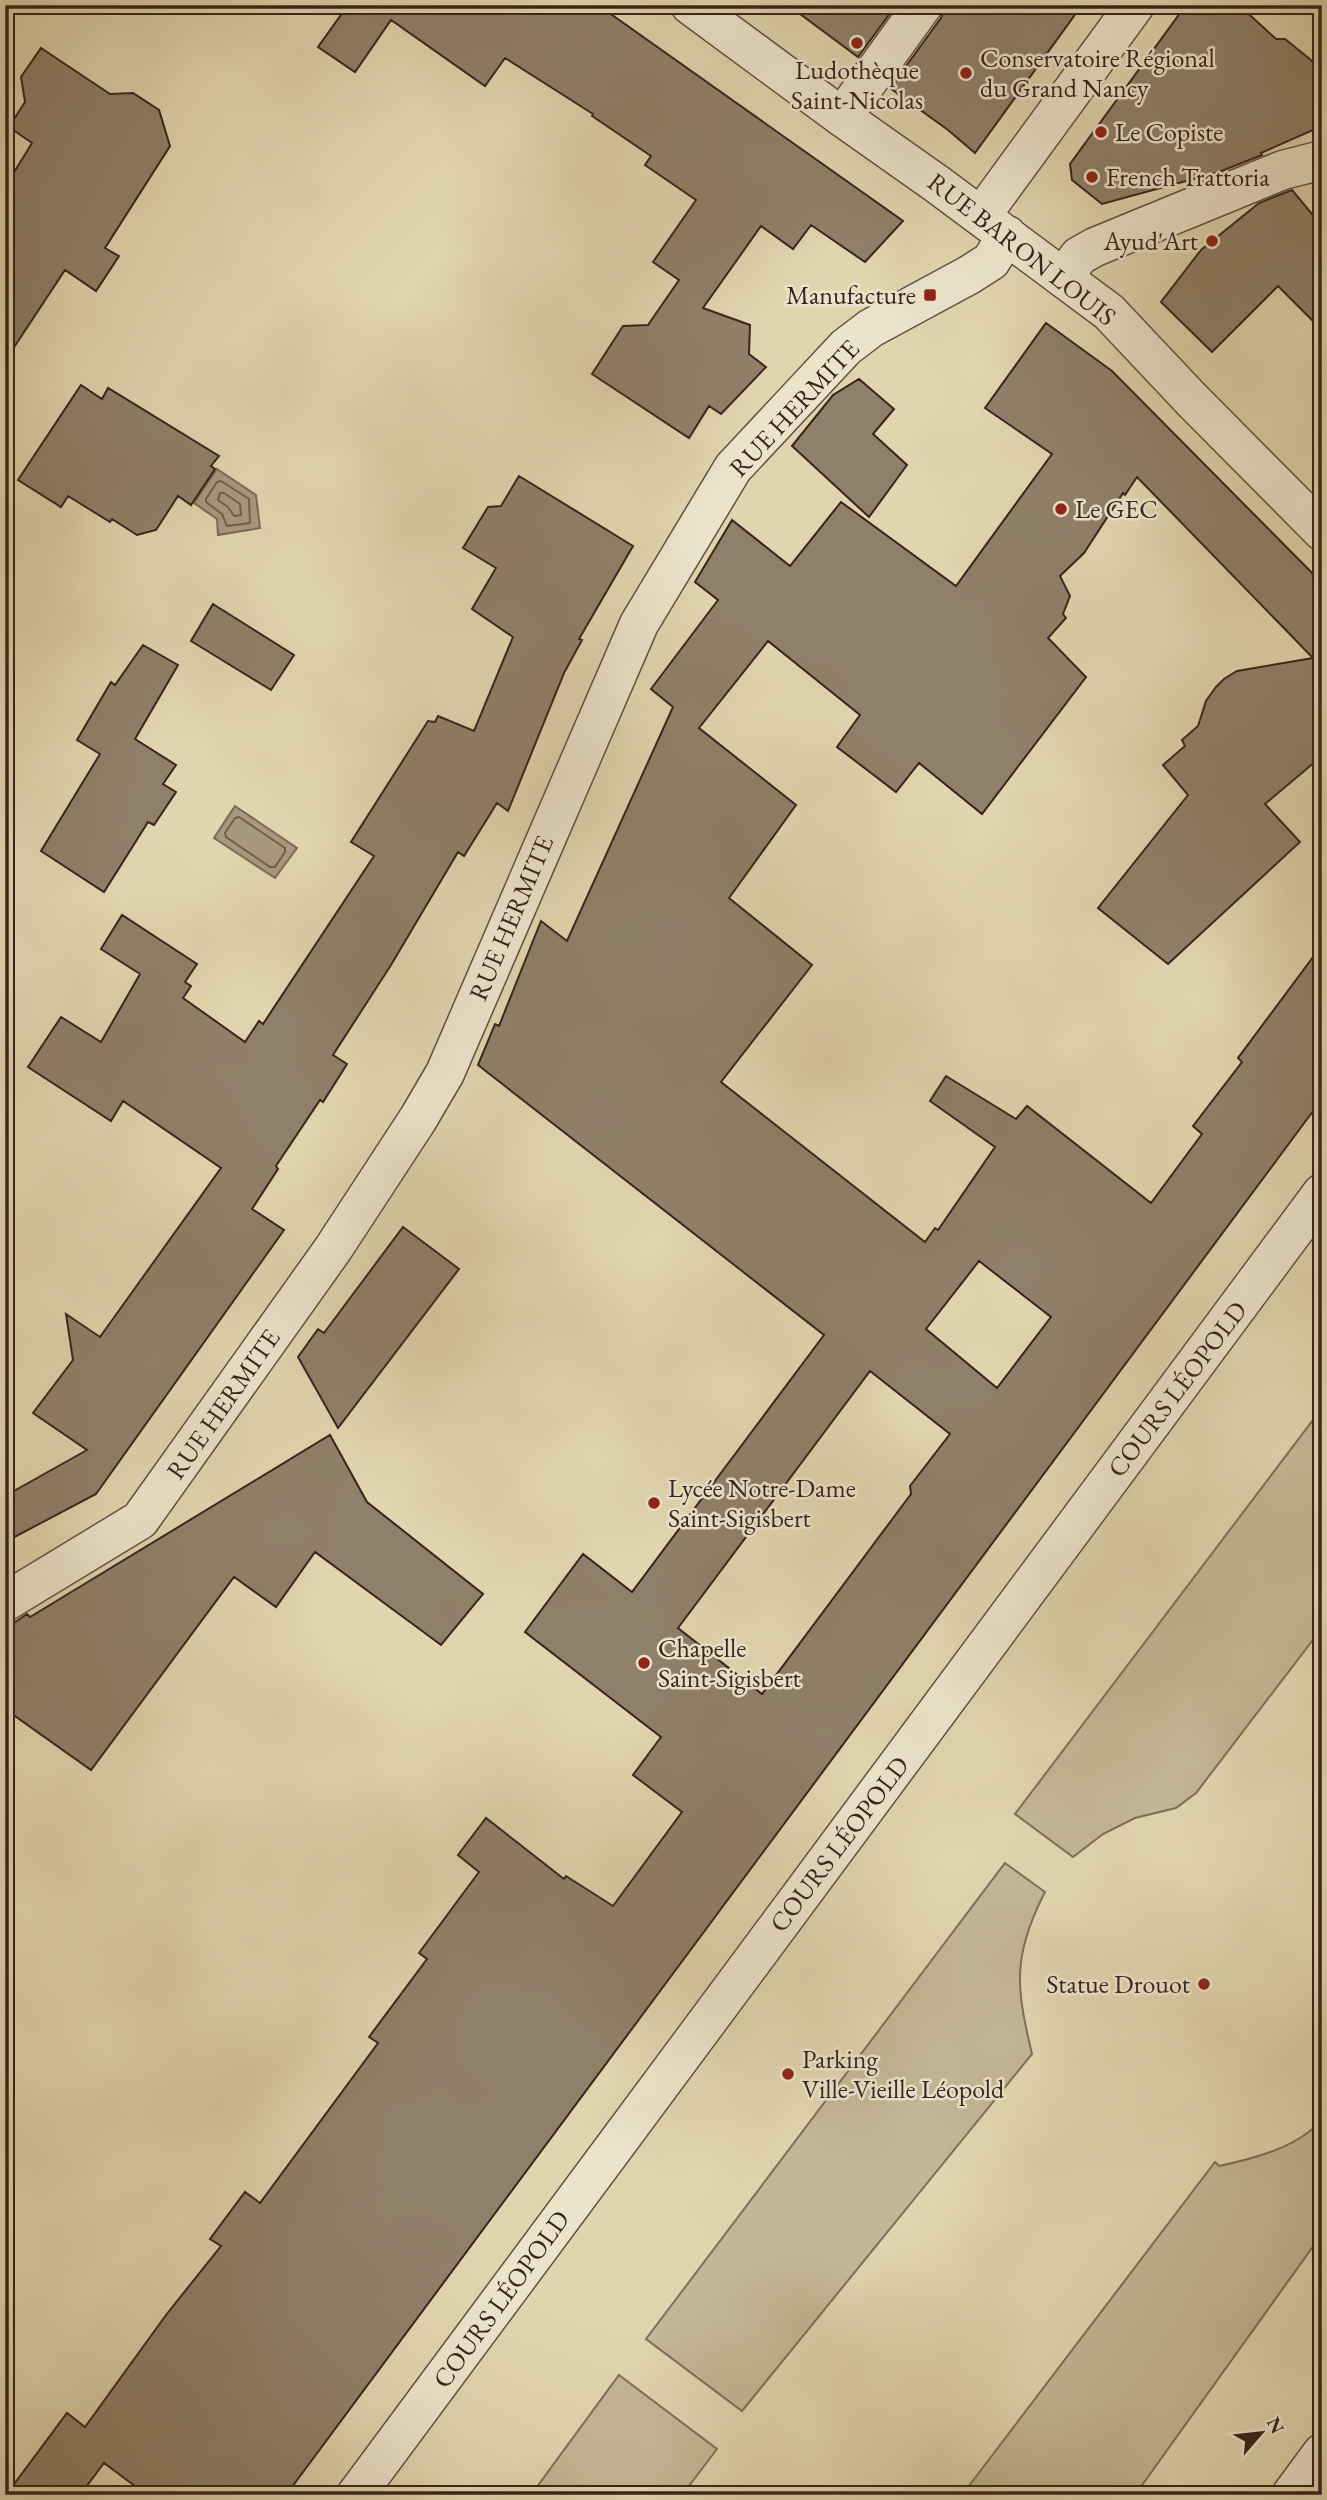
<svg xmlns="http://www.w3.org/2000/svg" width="1327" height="2500" font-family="'EB Garamond',serif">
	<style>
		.green { fill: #c3b796; stroke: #7d6e5a; stroke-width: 2 }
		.water { fill: #a7997d; stroke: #7a6a57; stroke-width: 2 }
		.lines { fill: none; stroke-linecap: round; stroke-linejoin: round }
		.shore { stroke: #6f5e4d; stroke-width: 2 }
		.building { fill: #8f8069; stroke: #37241d; stroke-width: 2; fill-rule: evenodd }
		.minor-casing { stroke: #615042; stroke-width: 41 }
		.minor { stroke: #ebe4cb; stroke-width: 38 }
		.poi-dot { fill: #8f2418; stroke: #ebe4cb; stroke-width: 2.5 }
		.labels { text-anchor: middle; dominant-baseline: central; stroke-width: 5; stroke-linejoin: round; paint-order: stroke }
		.poi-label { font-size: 26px; fill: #37241d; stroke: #ebe4cb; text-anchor: start }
		.street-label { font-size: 26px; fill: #37241d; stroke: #ebe4cb }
	</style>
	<rect width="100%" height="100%" fill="#e0d5af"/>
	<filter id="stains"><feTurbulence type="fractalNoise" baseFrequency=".00286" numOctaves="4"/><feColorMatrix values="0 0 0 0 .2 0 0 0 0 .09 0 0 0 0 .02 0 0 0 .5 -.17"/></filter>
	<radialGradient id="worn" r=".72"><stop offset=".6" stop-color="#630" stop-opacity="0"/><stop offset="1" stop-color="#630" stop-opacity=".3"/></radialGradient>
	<path class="green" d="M 1322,1408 L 1322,1628 L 1196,1793 L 1176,1808 L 1135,1818 L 1103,1834 L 1073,1857 L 1015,1814 Z
		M 1005,1863 L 1045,1892 C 1012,1956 1016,1987 1032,2054 L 742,2411 L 646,2339 Z
		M 1322,2119 L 1322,2234 L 1135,2495 L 962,2495 L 1215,2162 L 1219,2166 C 1252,2159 1300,2147 1322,2119 Z
		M 619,2375 L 717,2449 L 682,2495 L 531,2495 Z"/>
	<path class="water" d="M 217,469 L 256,495 L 260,528 L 218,535 L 217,519 L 194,503 Z
		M 235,806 L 297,848 L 275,878 L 214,838 Z"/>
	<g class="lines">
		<path class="shore" d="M 221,481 L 249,499 L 250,523 L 227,526 L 222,514 L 206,502 L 206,499 L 217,482 Z
			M 220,493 L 224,493 L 240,504 L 241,515 L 234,516 L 228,507 L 218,500 Z
			M 239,817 L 285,848 L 285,852 L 275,867 L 270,867 L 226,837 L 225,833 L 235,818 Z"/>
	</g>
	<path class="building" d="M 348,5 L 598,5 L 903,221 L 865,262 L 811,225 L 793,249 L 761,226 L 703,308 L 750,325 L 749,354 L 766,367 L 721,414 L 709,406 L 689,438 L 592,374 L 623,326 L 648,325 L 679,280 L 653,262 L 696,200 L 645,165 L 651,156 L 592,116 L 593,114 L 505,58 L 485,86 L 391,20 L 355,72 L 318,47 Z
		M 788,5 L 896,5 L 858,57 Z
		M 945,5 L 1082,5 L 975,153 L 948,130 L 890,88 L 941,18 Z
		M 1186,5 L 1239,5 L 1276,39 L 1285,39 L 1322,69 L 1322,126 L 1261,153 L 1262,155 L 1219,172 L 1102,204 L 1072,180 L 1070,164 Z
		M 41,48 L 110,94 L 133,93 L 159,110 L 170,146 L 105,248 L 119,256 L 96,291 L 65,270 L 5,361 L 5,187 L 32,143 L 9,127 L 25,102 L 21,77 Z
		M 1292,190 L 1322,226 L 1322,330 L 1278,286 L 1212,352 L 1161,302 L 1201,250 L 1259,203 Z
		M 1046,323 L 1112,371 L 1322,583 L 1322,756 L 1265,804 L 1300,842 L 1168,964 L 1098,908 L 1188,795 L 1163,765 L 1185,746 L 1182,740 L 1198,726 L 1206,701 L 1216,687 L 1224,679 L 1237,671 L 1313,658 L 1137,477 L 1125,495 L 1123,493 L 1084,553 L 1060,576 L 1070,596 L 1063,614 L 1066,618 L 1048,638 L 1086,677 L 982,814 L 919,763 L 896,792 L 837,747 L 860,715 L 768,641 L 699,728 L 796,805 L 729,898 L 812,965 L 721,1082 L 925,1242 L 935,1228 L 938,1230 L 995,1147 L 930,1101 L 946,1076 L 1016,1119 L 1027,1106 L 1151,1203 L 1202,1134 L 1193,1126 L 1242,1062 L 1238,1058 L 1322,945 L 1322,1099 L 286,2495 L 147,2495 L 104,2463 L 80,2495 L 6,2495 L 67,2413 L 85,2427 L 166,2315 L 221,2246 L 210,2239 L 245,2192 L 260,2203 L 378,2043 L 369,2037 L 427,1959 L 419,1953 L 479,1872 L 458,1855 L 486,1818 L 564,1879 L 566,1876 L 613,1906 L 682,1812 L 633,1775 L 661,1737 L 525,1632 L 583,1554 L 632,1592 L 824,1335 L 478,1065 L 495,1024 L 499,1026 L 541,921 L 567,941 L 673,707 L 651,689 L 718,600 L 695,582 L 732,520 L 790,566 L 841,502 L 956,586 L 1052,454 L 985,408 ZM 979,1261 L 1051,1317 L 997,1388 L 926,1329 ZM 870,1371 L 950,1434 L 910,1486 L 911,1494 L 762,1694 L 678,1628 Z
		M 859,379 L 894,409 L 873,434 L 907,465 L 869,517 L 792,446 L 833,395 Z
		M 81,385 L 102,399 L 108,388 L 219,456 L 211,466 L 215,469 L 191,505 L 178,496 L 156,530 L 137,535 L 112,519 L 110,522 L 68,496 L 61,507 L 18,480 Z
		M 519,476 L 633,546 L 579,639 L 582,640 L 564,673 L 508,811 L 497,803 L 464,856 L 458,852 L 391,965 L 333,1055 L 347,1064 L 323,1102 L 320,1100 L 276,1166 L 278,1169 L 252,1209 L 284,1230 L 96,1494 L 5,1542 L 5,1496 L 87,1450 L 33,1413 L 73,1360 L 66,1314 L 100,1337 L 221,1168 L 123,1101 L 111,1121 L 28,1067 L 61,1017 L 101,1042 L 140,974 L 101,949 L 122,915 L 197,964 L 185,982 L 191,986 L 183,998 L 245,1042 L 259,1021 L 263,1024 L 374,856 L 351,842 L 428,721 L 435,722 L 438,716 L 474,731 L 513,637 L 472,609 L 496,568 L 463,548 L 488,507 L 501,506 Z
		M 213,604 L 294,655 L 271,690 L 191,641 Z
		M 143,645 L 178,665 L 135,739 L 176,765 L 163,784 L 176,792 L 154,825 L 148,822 L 104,892 L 41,851 L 100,754 L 77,740 L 111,682 L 115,685 Z
		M 403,1227 L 459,1269 L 338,1428 L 298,1357 L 318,1329 L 324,1333 Z
		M 330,1435 L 367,1502 L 483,1594 L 441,1645 L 315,1552 L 276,1607 L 234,1577 L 91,1770 L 5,1709 L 5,1629 L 27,1614 L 30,1617 Z"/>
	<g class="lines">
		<defs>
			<path id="minor" d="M 690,5 L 842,117 L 937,184 L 1109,312 L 1191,399 L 1322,531
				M 842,117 L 923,5
				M 981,216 L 1135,5
				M 1063,278 L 1079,256 L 1095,247 L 1283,170 L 1322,160
				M 5,1602 L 140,1520 L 333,1249 L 418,1119 L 445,1073 L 639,624 L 733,468 L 846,347 L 871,328 L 969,275 L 991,261 L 1007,235
				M 356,2495 L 1322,1193
				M 1291,2495 L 1322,2453"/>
		</defs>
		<use href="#minor" class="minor-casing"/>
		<use href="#minor" class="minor"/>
	</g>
	<g class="poi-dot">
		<circle cx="857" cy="43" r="7"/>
		<circle cx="966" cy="73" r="7"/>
		<circle cx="1101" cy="132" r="7"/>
		<circle cx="1092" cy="177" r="7"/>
		<circle cx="1212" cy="241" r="7"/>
		<rect x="923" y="288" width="14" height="14" rx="3.5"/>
		<circle cx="1061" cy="509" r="7"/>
		<circle cx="654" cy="1503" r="7"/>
		<circle cx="644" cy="1663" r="7"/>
		<circle cx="1204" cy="1984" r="7"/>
		<circle cx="788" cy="2074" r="7"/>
	</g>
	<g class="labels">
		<g class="poi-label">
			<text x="980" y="58">Conservatoire Régional<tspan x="980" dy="30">du Grand Nancy</tspan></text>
			<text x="857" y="70" text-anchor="middle">Ludothèque<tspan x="857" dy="30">Saint-Nicolas</tspan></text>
			<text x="1115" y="132">Le Copiste</text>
			<text x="1106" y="177">French Trattoria</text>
			<text x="1198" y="241" text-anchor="end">Ayud'Art</text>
			<text x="916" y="295" text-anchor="end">Manufacture</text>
			<text x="1075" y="509">Le GEC</text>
			<text x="668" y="1488">Lycée Notre-Dame<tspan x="668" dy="30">Saint-Sigisbert</tspan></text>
			<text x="658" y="1648">Chapelle<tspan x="658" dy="30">Saint-Sigisbert</tspan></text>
			<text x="1190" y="1984" text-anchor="end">Statue Drouot</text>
			<text x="802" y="2059">Parking<tspan x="802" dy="30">Ville-Vieille Léopold</tspan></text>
		</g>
		<g class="street-label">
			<text transform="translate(1022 249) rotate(38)">RUE BARON LOUIS</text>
			<text transform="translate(794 408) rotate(-47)">RUE HERMITE</text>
			<text transform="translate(511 918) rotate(-67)">RUE HERMITE</text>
			<text transform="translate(1177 1389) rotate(-53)">COURS LÉOPOLD</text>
			<text transform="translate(223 1404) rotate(-55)">RUE HERMITE</text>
			<text transform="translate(839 1844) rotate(-53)">COURS LÉOPOLD</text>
			<text transform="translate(501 2299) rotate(-54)">COURS LÉOPOLD</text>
		</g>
	</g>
	<rect width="1327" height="2500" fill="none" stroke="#e0d5af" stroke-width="28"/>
	<rect x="7" y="7" width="1313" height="2486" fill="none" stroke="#37241d" stroke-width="3.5"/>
	<rect x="14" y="14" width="1299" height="2472" fill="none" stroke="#37241d" stroke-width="2"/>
	<g transform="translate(1261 2433) rotate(62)" stroke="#ebe4cb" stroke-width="5" paint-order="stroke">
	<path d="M0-5L12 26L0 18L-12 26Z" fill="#37241d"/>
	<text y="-10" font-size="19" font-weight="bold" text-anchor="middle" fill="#37241d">N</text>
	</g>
	<rect width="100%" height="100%" filter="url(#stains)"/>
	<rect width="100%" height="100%" fill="url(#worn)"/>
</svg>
